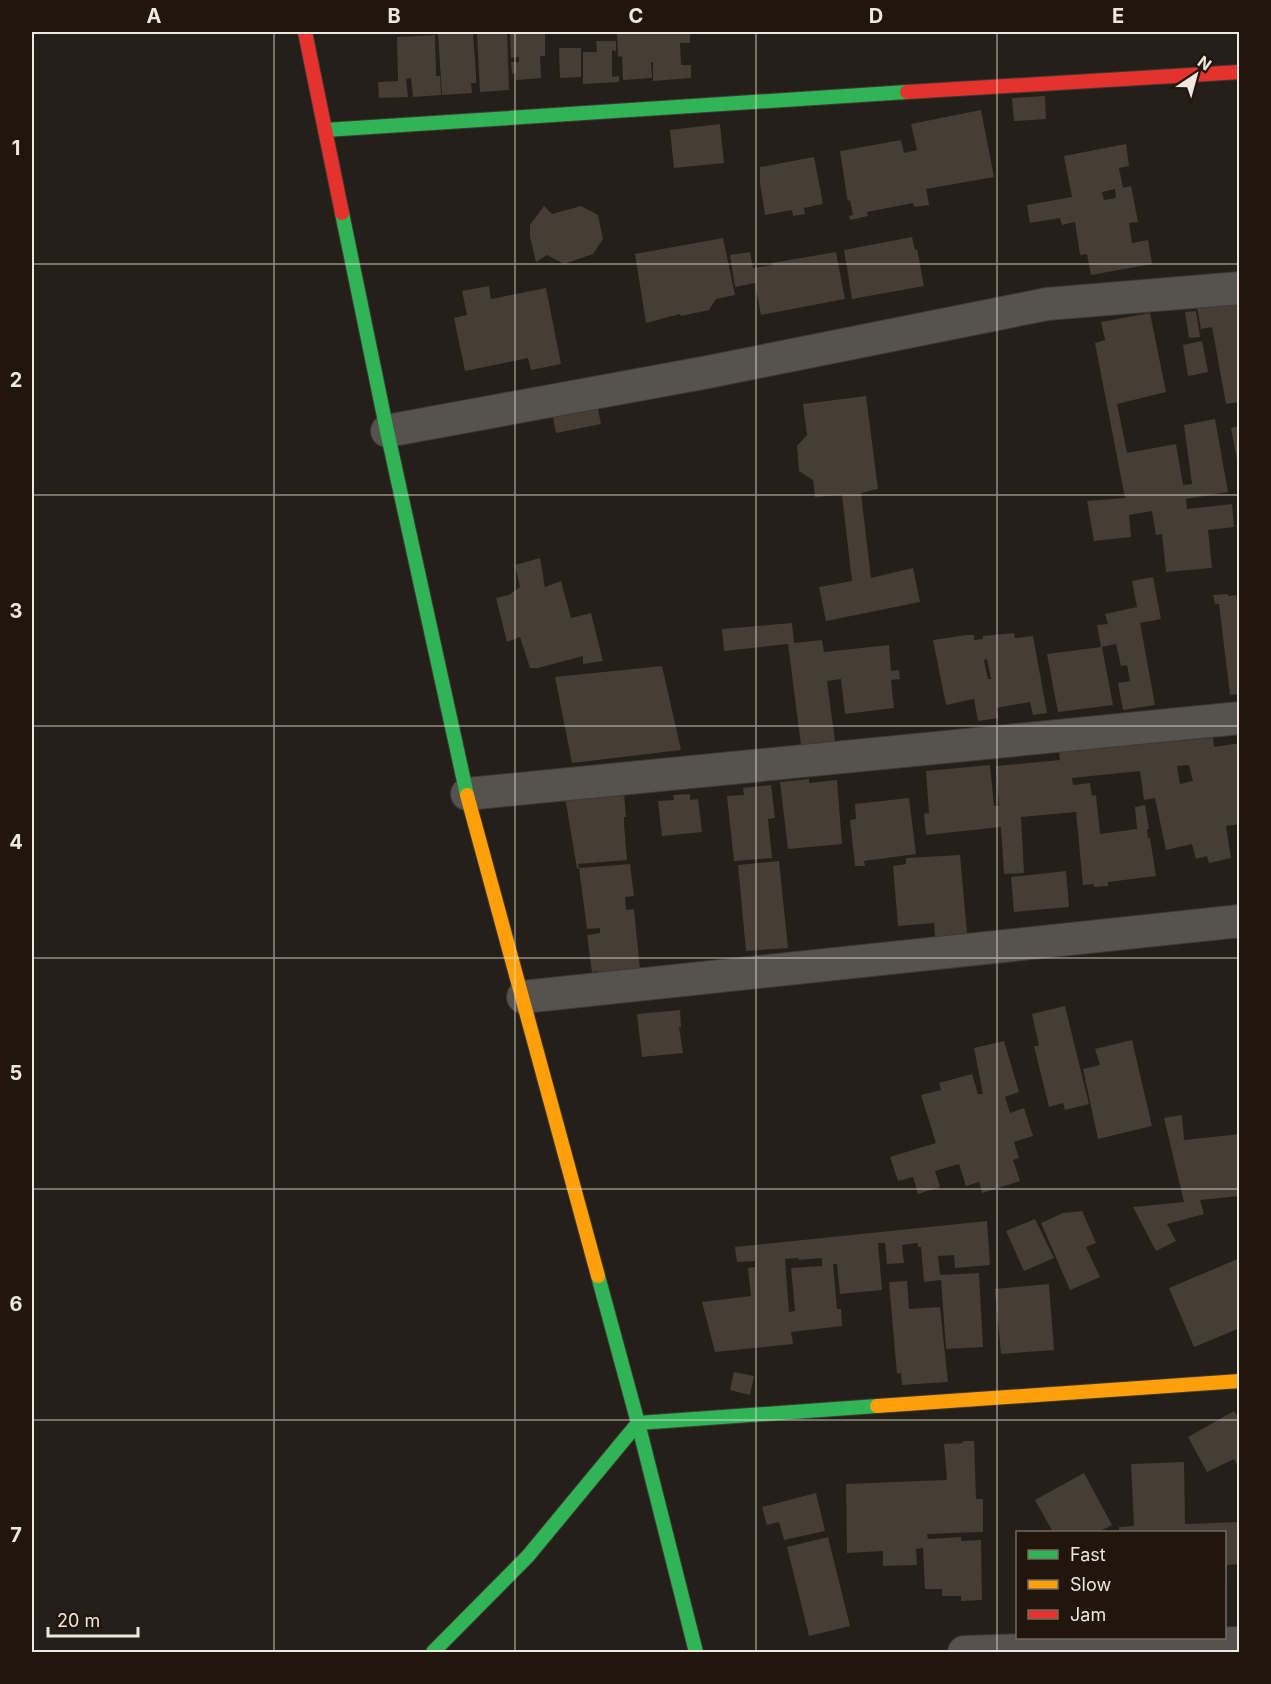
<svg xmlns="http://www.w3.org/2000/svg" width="1271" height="1684" font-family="Inter,sans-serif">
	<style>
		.building { fill: #463d34; fill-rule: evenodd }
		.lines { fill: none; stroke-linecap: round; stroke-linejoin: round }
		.street-casing { stroke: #3f3935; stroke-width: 34 }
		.fast-casing { stroke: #3f3935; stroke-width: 16 }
		.slow-casing { stroke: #3f3935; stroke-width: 16 }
		.jam-casing { stroke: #3f3935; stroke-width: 16 }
		.street { stroke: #56524d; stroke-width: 32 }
		.fast { stroke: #30b455; stroke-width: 14 }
		.slow { stroke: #ff9f0a; stroke-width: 14 }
		.jam { stroke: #e5322d; stroke-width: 14 }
		.grid { fill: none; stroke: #efe8e0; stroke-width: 1.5; stroke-opacity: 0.55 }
		.neatline { fill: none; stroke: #efe8e0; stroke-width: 2 }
		.grid-label { font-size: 20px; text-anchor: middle; font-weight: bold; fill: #efe8e0 }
	</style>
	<rect width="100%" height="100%" fill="#251f19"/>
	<path class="building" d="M 473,32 L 476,75 L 476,83 L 471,83 L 472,93 L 442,95 L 438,33 Z
		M 510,32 L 545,32 L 545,56 L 540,56 L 541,78 L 516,80 L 516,73 L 512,74 L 511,62 L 519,62 L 519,57 L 511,58 Z
		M 617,32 L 690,32 L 690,43 L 680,43 L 681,65 L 691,65 L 691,78 L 653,81 L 653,62 L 651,62 L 652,78 L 623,80 L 622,56 L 618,57 Z
		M 507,33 L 509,90 L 480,92 L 477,34 Z
		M 435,35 L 436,76 L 440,76 L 441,95 L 413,97 L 411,78 L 406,79 L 408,97 L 379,98 L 378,82 L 398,81 L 397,37 Z
		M 596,41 L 616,41 L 616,51 L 612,50 L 612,77 L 619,76 L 619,82 L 583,84 L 583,52 L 597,52 Z
		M 559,48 L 581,48 L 581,77 L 560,78 Z
		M 1045,96 L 1046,119 L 1014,121 L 1012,98 Z
		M 981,110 L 994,177 L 926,189 L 929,205 L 914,207 L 913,203 L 867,212 L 868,216 L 850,220 L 849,216 L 853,215 L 850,200 L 848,201 L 847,197 L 840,151 L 901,140 L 904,153 L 917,150 L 911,124 Z
		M 720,124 L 724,163 L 674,168 L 670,130 Z
		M 1126,144 L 1129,166 L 1119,168 L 1123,188 L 1131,186 L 1138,222 L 1129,223 L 1132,243 L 1148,240 L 1152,264 L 1091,275 L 1087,254 L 1080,255 L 1075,222 L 1062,225 L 1060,218 L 1030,223 L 1027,205 L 1072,197 L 1064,156 ZM 1115,189 L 1116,198 L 1104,200 L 1102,192 Z
		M 814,157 L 823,204 L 804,208 L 805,214 L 793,216 L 792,210 L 765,215 L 760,183 L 760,167 Z
		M 544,206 L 552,214 L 581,206 L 598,215 L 603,239 L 593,254 L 564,264 L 547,255 L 536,262 L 530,237 L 530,225 Z
		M 912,237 L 915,250 L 917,249 L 924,286 L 852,299 L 844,250 Z
		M 723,238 L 735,295 L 716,299 L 709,310 L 681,316 L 680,314 L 646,323 L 635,254 Z
		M 750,252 L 753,268 L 773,265 L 772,263 L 836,252 L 845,299 L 761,315 L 755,283 L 735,287 L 730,255 Z
		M 489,286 L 491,299 L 546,288 L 561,364 L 531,370 L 528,358 L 465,371 L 454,318 L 467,315 L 462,291 Z
		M 1240,297 L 1240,402 L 1226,404 L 1212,327 L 1201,329 L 1197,307 Z
		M 1196,311 L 1200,337 L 1189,338 L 1185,312 Z
		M 1150,313 L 1166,392 L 1117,404 L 1127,453 L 1176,444 L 1183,485 L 1192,484 L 1184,425 L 1215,419 L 1228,492 L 1186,499 L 1187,509 L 1232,504 L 1234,527 L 1208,530 L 1212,568 L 1166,572 L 1162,534 L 1156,535 L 1152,511 L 1129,515 L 1131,537 L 1094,541 L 1087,501 L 1125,498 L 1095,343 L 1105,340 L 1101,322 Z
		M 1202,341 L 1208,372 L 1188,376 L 1183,345 Z
		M 866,396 L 878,489 L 861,493 L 871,578 L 913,568 L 920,602 L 826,621 L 819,587 L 852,581 L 851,573 L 842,495 L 815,497 L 813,480 L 799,471 L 797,446 L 807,435 L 803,404 Z
		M 597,404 L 601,424 L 556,433 L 552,413 Z
		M 1240,426 L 1240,465 L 1238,465 L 1231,428 Z
		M 540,558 L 545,587 L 561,581 L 571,618 L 591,613 L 603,661 L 583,664 L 583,656 L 538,668 L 530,668 L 520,637 L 507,642 L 496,598 L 509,595 L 520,587 L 515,565 Z
		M 1153,577 L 1161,619 L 1140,623 L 1155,705 L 1123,710 L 1118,683 L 1130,681 L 1127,665 L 1121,666 L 1116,644 L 1102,647 L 1113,705 L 1058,712 L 1047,654 L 1101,647 L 1097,625 L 1108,624 L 1105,614 L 1137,607 L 1132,581 Z
		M 1228,594 L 1228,596 L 1236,595 L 1237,602 L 1240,602 L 1240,694 L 1230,695 L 1219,604 L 1215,604 L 1213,595 Z
		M 792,623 L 794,643 L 822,640 L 824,652 L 889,645 L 891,671 L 899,670 L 900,679 L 891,680 L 894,708 L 845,714 L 841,679 L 827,681 L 835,741 L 801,745 L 788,644 L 724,651 L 722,629 Z
		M 1014,633 L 1015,638 L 1033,636 L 1047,713 L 1033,715 L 1030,702 L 996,708 L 999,718 L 978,721 L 974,699 L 946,705 L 933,640 L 967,635 L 974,635 L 974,640 L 983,639 L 983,636 ZM 987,659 L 991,679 L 988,679 L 984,660 Z
		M 662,666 L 681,750 L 572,763 L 555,677 Z
		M 1213,738 L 1214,747 L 1240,743 L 1240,824 L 1226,826 L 1231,858 L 1209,863 L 1207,856 L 1196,859 L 1192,844 L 1166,850 L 1155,798 L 1144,800 L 1140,771 L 1072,778 L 1073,785 L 1090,783 L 1092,796 L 1096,795 L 1100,834 L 1137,829 L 1135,807 L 1145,805 L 1149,829 L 1147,829 L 1148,838 L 1150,838 L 1156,876 L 1108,882 L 1108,886 L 1094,887 L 1094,884 L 1083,885 L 1076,812 L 1021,817 L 1024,873 L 1004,874 L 1001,827 L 926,835 L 924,814 L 929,813 L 926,771 L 990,765 L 994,806 L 999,806 L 996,766 L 1060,760 L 1059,751 ZM 1189,765 L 1193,781 L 1180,784 L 1177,766 Z
		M 809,779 L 809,783 L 837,780 L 842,844 L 788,849 L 780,782 Z
		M 771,785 L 775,818 L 768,819 L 772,858 L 734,861 L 727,796 L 744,795 L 743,788 Z
		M 624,792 L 626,817 L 624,817 L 624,824 L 627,860 L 578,864 L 579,868 L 630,864 L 634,896 L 625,897 L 626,910 L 634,909 L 640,970 L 597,975 L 597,971 L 592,972 L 587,935 L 600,933 L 600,928 L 587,929 L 579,868 L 577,869 L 565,797 Z
		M 690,794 L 690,800 L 698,799 L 702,832 L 662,836 L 658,801 L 674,800 L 673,795 Z
		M 909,798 L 916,854 L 864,861 L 865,866 L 855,866 L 850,820 L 856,819 L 855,804 Z
		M 960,855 L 967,933 L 935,937 L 934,923 L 898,926 L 893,866 L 906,864 L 906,858 Z
		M 779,861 L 788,948 L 746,951 L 738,865 Z
		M 1066,871 L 1069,907 L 1014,912 L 1011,877 Z
		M 1065,1006 L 1089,1104 L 1065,1110 L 1063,1103 L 1049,1107 L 1034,1046 L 1039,1046 L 1032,1014 Z
		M 680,1010 L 681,1027 L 679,1027 L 683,1053 L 642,1057 L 637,1014 Z
		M 1132,1040 L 1152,1126 L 1098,1139 L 1083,1069 L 1100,1065 L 1095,1049 Z
		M 1004,1041 L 1019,1092 L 1005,1097 L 1010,1113 L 1024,1108 L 1033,1136 L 1014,1142 L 1019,1158 L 1013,1160 L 1020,1181 L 982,1193 L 979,1182 L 966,1186 L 959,1164 L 935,1171 L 940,1187 L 918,1194 L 913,1177 L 898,1181 L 890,1157 L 936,1143 L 921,1095 L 941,1090 L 939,1083 L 972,1074 L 978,1094 L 983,1094 L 974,1048 Z
		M 1182,1115 L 1184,1140 L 1240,1134 L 1240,1196 L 1200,1200 L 1204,1214 L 1167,1224 L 1176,1241 L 1156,1251 L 1133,1207 L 1184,1202 L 1164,1118 Z
		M 1082,1211 L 1096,1243 L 1086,1247 L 1100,1277 L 1070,1290 L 1041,1223 L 1063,1213 Z
		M 1035,1219 L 1054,1258 L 1024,1271 L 1006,1231 Z
		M 987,1221 L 990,1265 L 955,1268 L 954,1255 L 938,1256 L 940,1275 L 979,1273 L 983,1347 L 946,1349 L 941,1280 L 924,1282 L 921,1247 L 918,1247 L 918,1243 L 902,1245 L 904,1263 L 887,1264 L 885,1243 L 878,1243 L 882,1290 L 840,1294 L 837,1264 L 833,1264 L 837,1309 L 841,1309 L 842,1326 L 791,1332 L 793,1344 L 715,1352 L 702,1302 L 751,1296 L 748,1268 L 755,1267 L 755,1261 L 737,1262 L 735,1247 ZM 799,1258 L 798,1260 L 822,1258 L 822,1266 L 791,1268 L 795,1311 L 789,1312 L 785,1259 Z
		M 1240,1258 L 1240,1328 L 1194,1347 L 1169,1288 Z
		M 907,1281 L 909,1309 L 940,1307 L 948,1382 L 902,1385 L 901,1373 L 897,1374 L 889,1282 Z
		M 1049,1284 L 1054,1350 L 1001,1354 L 995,1289 Z
		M 734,1372 L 754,1376 L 750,1395 L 730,1390 Z
		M 1234,1411 L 1240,1420 L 1240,1470 L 1234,1459 L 1207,1472 L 1188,1437 Z
		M 963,1441 L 974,1441 L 976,1499 L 983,1499 L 983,1532 L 927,1534 L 928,1539 L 961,1537 L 961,1541 L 981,1540 L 982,1600 L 961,1601 L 961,1596 L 942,1596 L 942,1589 L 925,1589 L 923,1548 L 916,1549 L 917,1565 L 883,1566 L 883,1551 L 847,1553 L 846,1484 L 945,1480 L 947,1479 L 944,1444 L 963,1443 Z
		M 1184,1462 L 1185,1524 L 1240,1522 L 1240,1564 L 1227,1565 L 1227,1583 L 1224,1583 L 1224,1532 L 1119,1532 L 1119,1527 L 1134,1526 L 1131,1464 Z
		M 1084,1473 L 1112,1525 L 1098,1532 L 1053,1532 L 1035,1500 Z
		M 816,1493 L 825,1531 L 784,1540 L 779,1522 L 767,1525 L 762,1507 Z
		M 828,1537 L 850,1626 L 809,1636 L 787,1547 Z"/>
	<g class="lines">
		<defs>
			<path id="street" d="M 387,431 L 708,372 L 1047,304 L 1240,288
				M 467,794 L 1240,718
				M 523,997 L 1240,921
				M 964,1652 L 1240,1643"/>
			<path id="fast" d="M 325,130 L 907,92
				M 342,213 L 387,431 L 467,795
				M 598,1276 L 638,1423 L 696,1652
				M 433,1652 L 528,1556 L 638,1423 L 877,1406"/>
			<path id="slow" d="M 467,795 L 598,1276
				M 877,1406 L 1240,1381"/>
			<path id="jam" d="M 305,32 L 342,213
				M 907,92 L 1240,72"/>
		</defs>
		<use href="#street" class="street-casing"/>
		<use href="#fast" class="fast-casing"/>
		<use href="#slow" class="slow-casing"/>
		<use href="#jam" class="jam-casing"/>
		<use href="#street" class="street"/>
		<use href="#fast" class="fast"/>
		<use href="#slow" class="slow"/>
		<use href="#jam" class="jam"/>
	</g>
	<path class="grid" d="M 274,32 L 274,1652M 515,32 L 515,1652M 756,32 L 756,1652M 997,32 L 997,1652M 32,264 L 1240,264M 32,495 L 1240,495M 32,726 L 1240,726M 32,958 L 1240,958M 32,1189 L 1240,1189M 32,1420 L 1240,1420"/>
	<rect width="1271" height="1684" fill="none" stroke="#20160b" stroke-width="66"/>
	<rect x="1016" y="1531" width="210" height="108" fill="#20160b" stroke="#736a60" stroke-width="1.5"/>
	<rect x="1028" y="1550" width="30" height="9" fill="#30b455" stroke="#736a60" stroke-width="1.5"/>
	<text x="1070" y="1561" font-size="18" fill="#efe8e0">Fast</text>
	<rect x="1028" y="1580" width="30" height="9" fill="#ff9f0a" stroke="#736a60" stroke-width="1.5"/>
	<text x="1070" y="1591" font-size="18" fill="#efe8e0">Slow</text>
	<rect x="1028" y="1610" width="30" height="9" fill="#e5322d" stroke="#736a60" stroke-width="1.5"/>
	<text x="1070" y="1621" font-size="18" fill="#efe8e0">Jam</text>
	<g transform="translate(1196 75) rotate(36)" stroke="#20160b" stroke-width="4.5" paint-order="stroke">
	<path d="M0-4.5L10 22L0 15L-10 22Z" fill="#efe8e0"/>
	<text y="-9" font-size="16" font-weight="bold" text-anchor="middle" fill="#efe8e0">N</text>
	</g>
	<path d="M48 1627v9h90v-9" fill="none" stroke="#efe8e0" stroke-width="3"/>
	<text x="57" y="1627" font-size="18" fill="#efe8e0" stroke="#20160b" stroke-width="4.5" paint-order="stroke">20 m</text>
	<rect x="33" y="33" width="1205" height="1618" class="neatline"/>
	<g class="grid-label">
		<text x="154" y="23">A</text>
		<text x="394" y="23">B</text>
		<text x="636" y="23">C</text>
		<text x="876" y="23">D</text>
		<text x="1118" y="23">E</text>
		<text x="16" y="155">1</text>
		<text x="16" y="387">2</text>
		<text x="16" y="618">3</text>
		<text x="16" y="849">4</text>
		<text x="16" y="1080">5</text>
		<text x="16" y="1311">6</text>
		<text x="16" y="1542">7</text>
	</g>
</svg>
